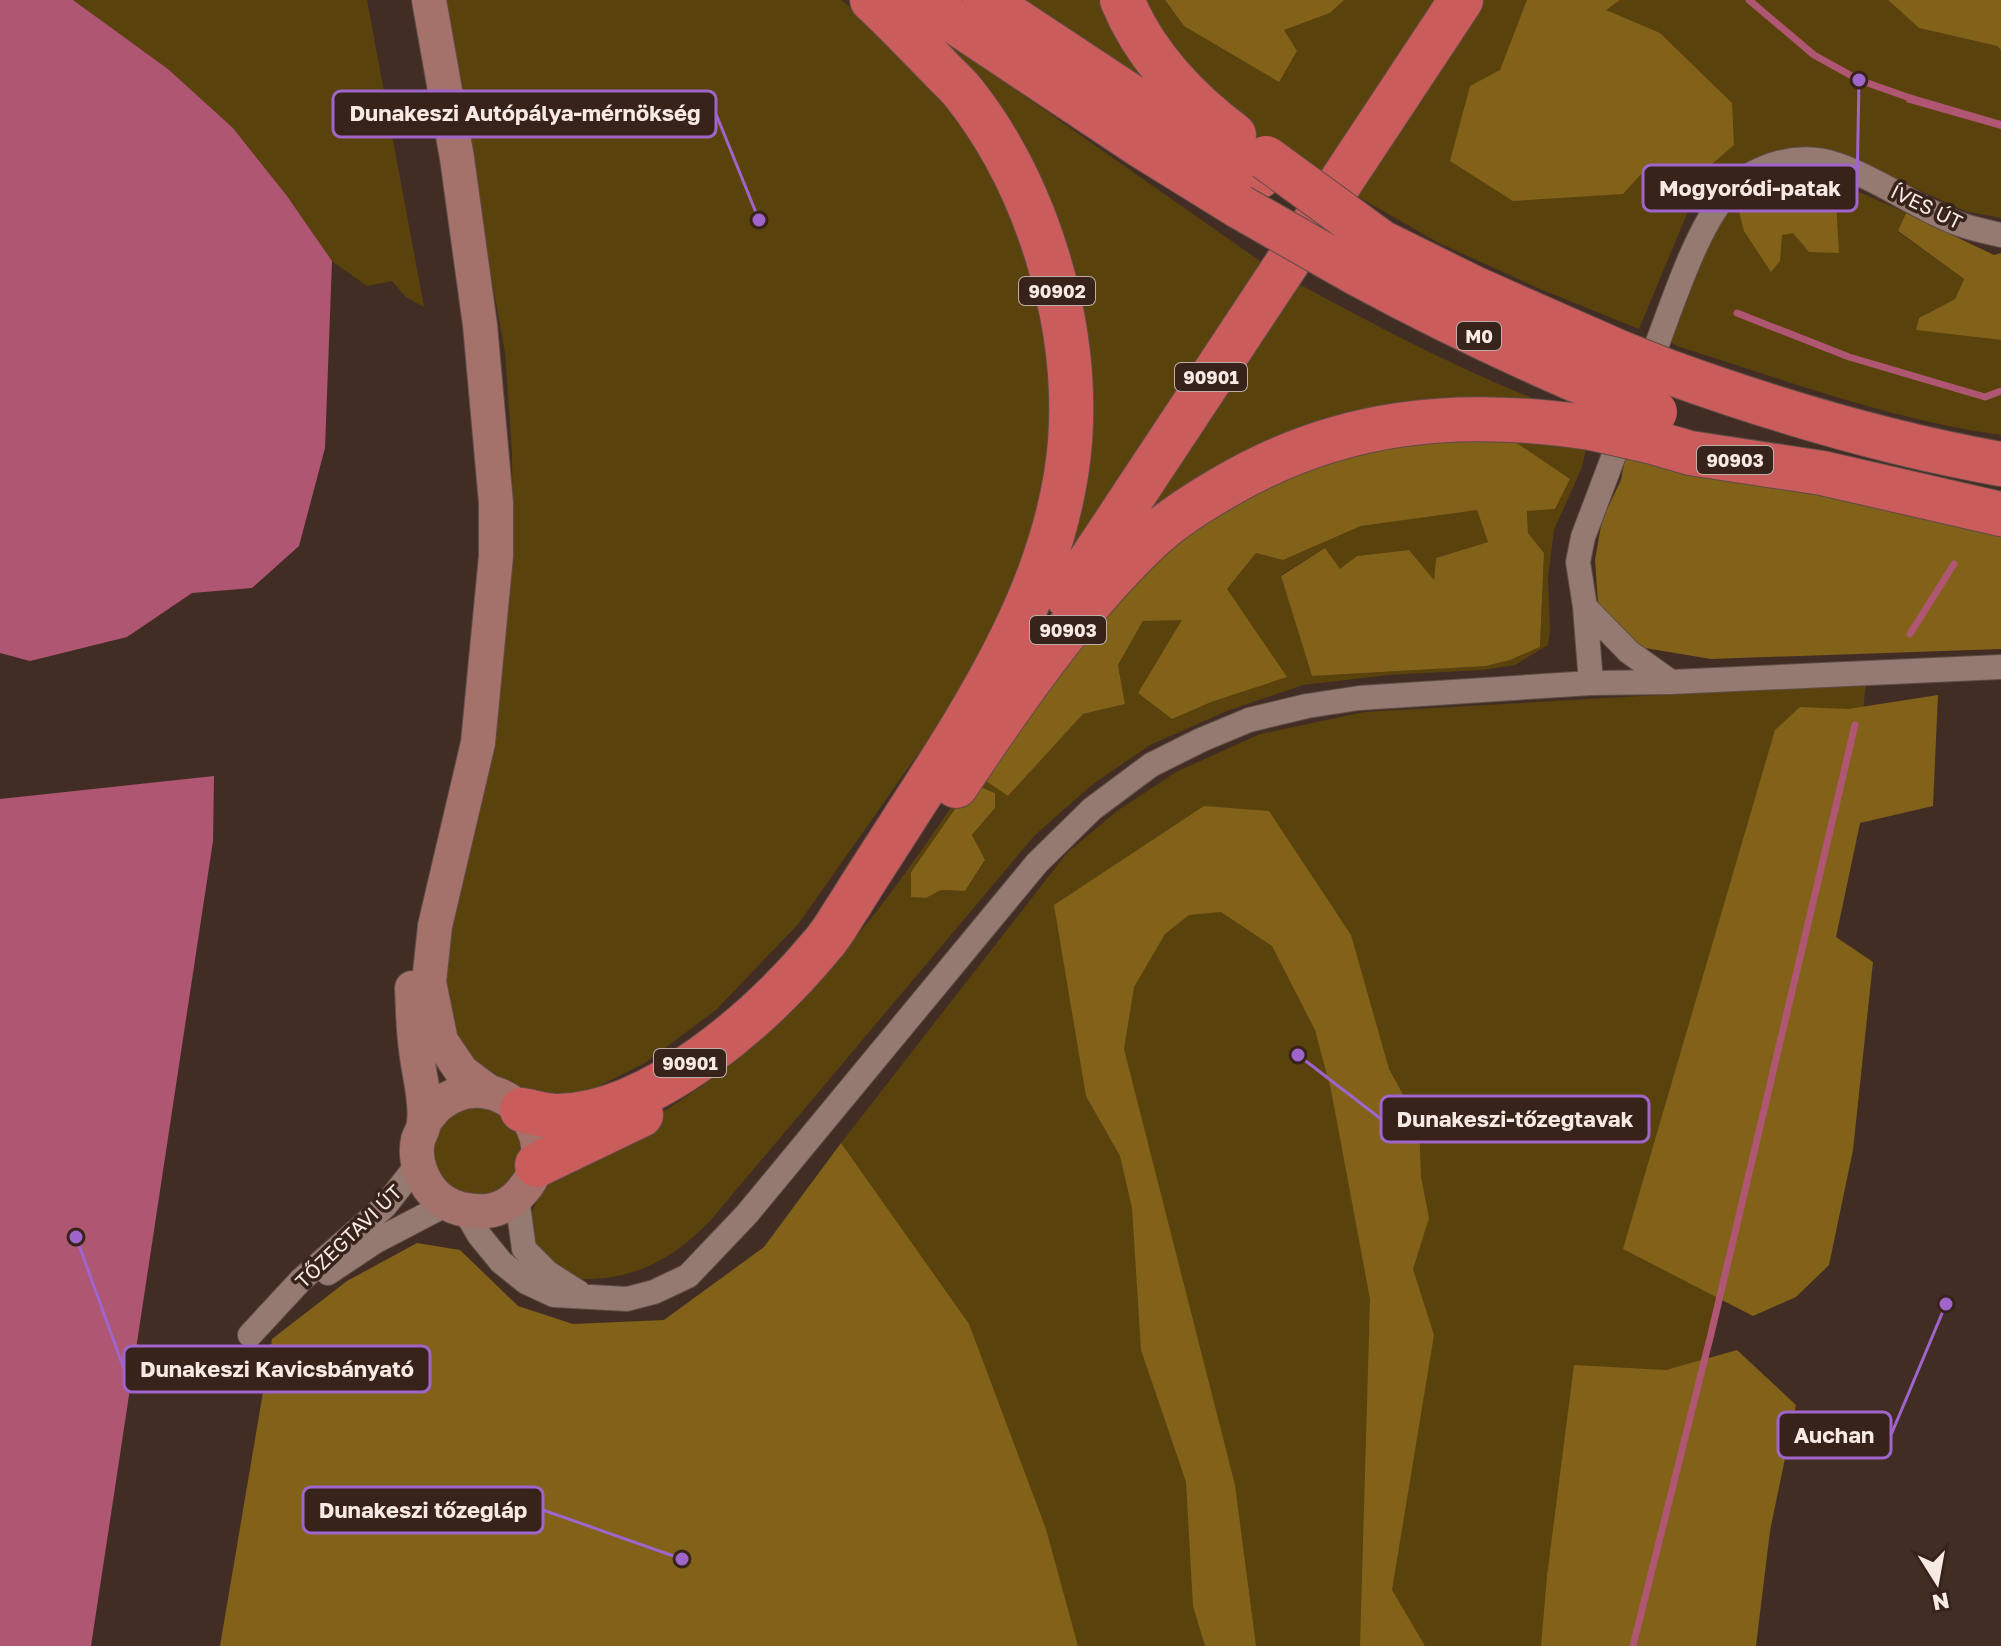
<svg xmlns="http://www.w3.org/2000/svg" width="2001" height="1646" font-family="'Golos Text',sans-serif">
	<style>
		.green { fill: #5a420d; fill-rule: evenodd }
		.forest { fill: #826119 }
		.water { fill: #af5672 }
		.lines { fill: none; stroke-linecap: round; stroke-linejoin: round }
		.stream { stroke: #af5672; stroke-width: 7 }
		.street-casing { stroke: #5e4c45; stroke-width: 26 }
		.secondary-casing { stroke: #5e4c45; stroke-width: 36 }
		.highway-casing { stroke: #5e4c45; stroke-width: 46 }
		.street { stroke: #947a71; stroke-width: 24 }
		.secondary { stroke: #a4716b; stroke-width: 34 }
		.highway { stroke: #ca5c5c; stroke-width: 44 }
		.highway-bridge-casing { stroke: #5e4c45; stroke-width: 46; stroke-linecap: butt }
		.highway-bridge { stroke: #ca5c5c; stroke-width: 44 }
		.labels { text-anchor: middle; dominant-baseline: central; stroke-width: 7; stroke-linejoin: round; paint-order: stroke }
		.shield { fill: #38231b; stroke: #beaea7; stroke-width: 2 }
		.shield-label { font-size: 18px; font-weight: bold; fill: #f7e9e3 }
		.street-label { font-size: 20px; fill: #f7e9e3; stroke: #38231b }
		.leader { fill: none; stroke: #a065ca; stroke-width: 3 }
		.callout-dot { fill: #a065ca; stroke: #38231b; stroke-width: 3 }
		.callout { fill: #38231b; stroke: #a065ca; stroke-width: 3 }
		.callout-label { font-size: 22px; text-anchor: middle; font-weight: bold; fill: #f7e9e3 }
	</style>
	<rect width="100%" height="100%" fill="#422d25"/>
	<path class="green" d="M 73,0 L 367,0 L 424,307 L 406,297 L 392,281 L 367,286 L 332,261 L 287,196 L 233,128 L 168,69 Z
		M 441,0 L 841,0 L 899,44 L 996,166 L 1028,253 L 1054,381 L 1044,502 L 996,643 L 799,923 L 717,1009 L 645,1063 L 599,1086 L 567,1099 L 543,1099 L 464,1061 L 440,973 L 513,560 L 512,453 L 505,352 Z
		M 1018,0 L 1108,0 L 1173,100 Z
		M 1135,0 L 1165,0 L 1184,26 L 1283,30 L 1330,13 L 1344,0 L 1441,0 L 1325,185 L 1279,156 L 1228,117 Z
		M 1473,0 L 1888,0 L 1919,28 L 1997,46 L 2001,50 L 2001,218 L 1965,211 L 1845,156 L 1786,150 L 1763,155 L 1733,168 L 1689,209 L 1639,329 L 1540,289 L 1437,242 L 1350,192 Z
		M 942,38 L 1270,268 L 1050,600 L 1084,379 Z
		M 1791,171 C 1832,178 1868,196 1906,213 L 1898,232 L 1964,279 L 1955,299 L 1919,318 L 1917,329 L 2001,340 L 2001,435 C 1891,420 1782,379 1677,346 L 1666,339 L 1698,251 L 1746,184 ZM 1835,184 L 1836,214 L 1782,235 Z
		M 1295,282 C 1377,326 1459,370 1547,404 L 1109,562 Z
		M 1503,425 L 1588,439 L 1582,467 L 1554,530 L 1548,577 L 1550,630 L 1548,645 L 1515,665 L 1482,670 L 1388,675 L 1303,685 L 1227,711 L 1150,745 L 1093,784 L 1035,835 L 710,1221 C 673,1259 635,1280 581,1279 C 568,1279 556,1271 548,1262 C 542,1255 531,1246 529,1237 C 524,1218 544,1187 556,1175 C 583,1147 635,1130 669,1108 C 725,1073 777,1025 822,976 C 897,895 956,798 1019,707 C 1070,634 1124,558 1200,507 C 1259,469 1326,446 1395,432 C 1429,425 1468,427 1503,425 ZM 1441,433 L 1505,435 L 1570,479 L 1555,509 L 1527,510 L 1528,533 L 1544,553 L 1540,647 L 1510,660 L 1486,666 L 1312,676 L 1281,575 L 1325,548 L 1340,570 L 1357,556 L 1409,550 L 1434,581 L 1436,558 L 1488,542 L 1477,509 L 1361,526 L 1283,560 L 1256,553 L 1227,589 L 1183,619 L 1143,621 L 1118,665 L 1125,704 L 1083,714 L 1008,796 L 983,779 L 1092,631 L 1152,555 L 1256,486 L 1337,454 ZM 978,786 L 995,793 L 995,808 L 972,835 L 985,861 L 965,891 L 941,890 L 926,898 L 911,897 L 911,872 L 955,809 Z
		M 1866,683 L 1859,746 L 1633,1646 L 259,1646 L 677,1365 L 854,1162 L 841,1143 L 1066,854 L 1117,811 L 1176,772 L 1260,734 L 1364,712 Z
		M434 1152a44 44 0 1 1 88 0a44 44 0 1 1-88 0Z"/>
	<path class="forest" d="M 1165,0 L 1344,0 L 1330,13 L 1284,30 L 1297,51 L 1279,82 L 1184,26 Z
		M 1527,0 L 1620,0 L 1606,10 L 1660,33 L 1732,103 L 1734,145 L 1712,164 L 1641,174 L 1623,194 L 1513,201 L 1450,161 L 1470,86 L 1500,70 Z
		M 1888,0 L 2001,0 L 2001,50 L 1997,46 L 1919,28 Z
		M 1767,179 L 1835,184 L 1839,253 L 1809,252 L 1793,233 L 1782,235 L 1780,261 L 1771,272 L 1744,231 L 1737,204 Z
		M 1906,213 L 1994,255 L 2001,253 L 2001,340 L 1916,330 L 1919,318 L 1955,299 L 1964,279 L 1898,231 Z
		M 1441,433 L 1505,435 L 1570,479 L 1555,509 L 1527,511 L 1528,533 L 1544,553 L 1540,647 L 1510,660 L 1486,666 L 1312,676 L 1281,576 L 1325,548 L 1340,569 L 1357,556 L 1409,550 L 1434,580 L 1436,558 L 1488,542 L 1477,510 L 1361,526 L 1283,560 L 1256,553 L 1227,589 L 1287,677 L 1211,702 L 1172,719 L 1138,693 L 1182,620 L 1143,621 L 1118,665 L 1125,704 L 1083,714 L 1008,796 L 983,779 L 1092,631 L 1152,555 L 1256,486 L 1337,454 Z
		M 1627,448 L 2001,534 L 2001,649 L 1711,659 L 1645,648 L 1618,630 L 1598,603 L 1595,560 L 1602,520 L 1621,480 Z
		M 1938,695 L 1933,806 L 1860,823 L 1836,937 L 1873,962 L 1853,1150 L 1829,1265 L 1796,1297 L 1753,1316 L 1623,1249 L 1775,730 L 1800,707 L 1848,709 Z
		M 978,786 L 995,793 L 995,808 L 972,835 L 985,860 L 965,891 L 941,890 L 926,898 L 911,897 L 911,872 L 955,809 Z
		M 1204,806 L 1269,811 L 1351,935 L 1389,1069 L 1419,1124 L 1421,1177 L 1429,1218 L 1413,1269 L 1434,1335 L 1392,1590 L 1425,1646 L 1360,1646 L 1370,1299 L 1331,1090 L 1315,1030 L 1272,946 L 1221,912 L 1189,915 L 1165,934 L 1134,987 L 1124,1049 L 1235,1485 L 1256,1646 L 1205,1646 L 1193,1606 L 1186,1482 L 1141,1350 L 1132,1208 L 1120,1156 L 1086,1096 L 1054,905 Z
		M 841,1143 L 969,1324 L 1046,1529 L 1078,1646 L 220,1646 L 272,1339 L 347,1281 L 417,1243 L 460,1250 L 518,1306 L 573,1324 L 664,1320 L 764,1247 Z
		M 1737,1350 L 1796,1405 L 1770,1531 L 1756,1646 L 1541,1646 L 1547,1576 L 1574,1365 L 1666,1370 Z"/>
	<path class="water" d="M 0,0 L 73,0 L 168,69 L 233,128 L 287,196 L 332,261 L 325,448 L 299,546 L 252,588 L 192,593 L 127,637 L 30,661 L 0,653 Z
		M 1909,94 L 2001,121 L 2001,129 L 1906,102 Z
		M 214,776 L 213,841 L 91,1646 L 0,1646 L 0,799 Z"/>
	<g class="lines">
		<path class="stream" d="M 1749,0 L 1814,55 L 1859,80 L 1913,99
			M 1737,313 L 1849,357 L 1985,397 L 2001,391
			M 1910,634 L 1954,564
			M 1633,1646 L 1711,1334 L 1855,725"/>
		<defs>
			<path id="street" d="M 1646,373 C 1667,322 1692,235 1726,195 C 1753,164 1800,151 1838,165 C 1881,180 1918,209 1959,224 C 1973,229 1987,232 2001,235
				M 1585,607 L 1629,652 L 1671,682
				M 1591,683 L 1585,607 L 1578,562 L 1583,537 L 1625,426
				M 517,1198 L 524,1249 L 548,1273 L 578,1292
				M 465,1211 L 479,1235 L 501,1262 L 526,1282 L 554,1295 L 627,1299 L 654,1292 L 688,1276 L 747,1214 L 1037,863 L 1092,809 L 1151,765 L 1201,740 L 1249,720 L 1307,706 L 1359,698 L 1591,683 L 1671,682 L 2001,667
				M 328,1273 L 376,1241 L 447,1204
				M 250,1335 L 301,1280 L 385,1206 L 418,1164"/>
			<path id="secondary" d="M 429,0 L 457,158 L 480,325 L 496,503 L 496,556 L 478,743 L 435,926 L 429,982 L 441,1041 L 462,1072 L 489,1092
				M 412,988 C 413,1008 413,1029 416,1049 C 418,1072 427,1099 424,1122 C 424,1128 420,1134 418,1140 C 415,1153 418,1169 425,1181 C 435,1200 454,1210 475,1211 C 494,1213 511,1205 523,1190 C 571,1135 496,1060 440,1104 C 434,1108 429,1116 424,1122"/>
			<path id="highway" d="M 922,0 L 1140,145 L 1240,207
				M 985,0 L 1144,105 L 1260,176
				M 1122,0 C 1145,56 1186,99 1234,135
				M 1381,242 L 1476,289 L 1621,353
				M 1356,273 C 1437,317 1521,357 1606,393
				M 1669,372 C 1777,411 1888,444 2001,464
				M 1649,441 L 1690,453 L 1822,473 L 2001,514
				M 1067,596 L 1461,0
				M 956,786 C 1013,701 1073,613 1147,542 C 1168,521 1195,504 1221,489 C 1338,419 1458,408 1591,428
				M 522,1110 C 533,1112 546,1116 557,1116 C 653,1115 764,1015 822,945 C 833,933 841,917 850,904 C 869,873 889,843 908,813 C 981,700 1059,579 1070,442 C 1079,323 1037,185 963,92 C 956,83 946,75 938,66 C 916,44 895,21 872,0
				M 537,1165 L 641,1115"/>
		</defs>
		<use href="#street" class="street-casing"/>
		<use href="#secondary" class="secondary-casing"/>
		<use href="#highway" class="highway-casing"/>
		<use href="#street" class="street"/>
		<use href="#secondary" class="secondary"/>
		<use href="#highway" class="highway"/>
		<defs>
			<path id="highway-bridge" d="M 1266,158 L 1381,242
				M 1240,207 L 1356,273
				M 1621,353 L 1669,372
				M 1606,393 L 1655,412
				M 1591,428 L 1649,441"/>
		</defs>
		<use href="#highway-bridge" class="highway-bridge-casing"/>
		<use href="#highway-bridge" class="highway-bridge"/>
	</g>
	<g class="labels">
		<g class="shield">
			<rect x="1019" y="277" width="76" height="28" rx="6"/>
			<rect x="1457" y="322" width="44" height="28" rx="6"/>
			<rect x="1175" y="363" width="72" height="28" rx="6"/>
			<rect x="1697" y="446" width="76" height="28" rx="6"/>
			<rect x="1030" y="616" width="76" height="28" rx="6"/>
			<rect x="654" y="1049" width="72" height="28" rx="6"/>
		</g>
		<g class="shield-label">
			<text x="1057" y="291">90902</text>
			<text x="1479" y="336">M0</text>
			<text x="1211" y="377">90901</text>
			<text x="1735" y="460">90903</text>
			<text x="1068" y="630">90903</text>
			<text x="690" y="1063">90901</text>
		</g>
		<g class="street-label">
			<text transform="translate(1927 206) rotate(26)">ÍVES ÚT</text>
			<text transform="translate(348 1236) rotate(-44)">TŐZEGTAVI ÚT</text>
		</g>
	</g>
	<path class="leader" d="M759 220L716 114M1859 80L1857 188M1298 1055L1381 1119M76 1237L124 1369M1946 1304L1891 1435M682 1559L543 1510"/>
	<g class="callout-dot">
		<circle cx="759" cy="220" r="8"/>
		<circle cx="1859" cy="80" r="8"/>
		<circle cx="1298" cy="1055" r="8"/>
		<circle cx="76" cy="1237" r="8"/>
		<circle cx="1946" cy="1304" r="8"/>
		<circle cx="682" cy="1559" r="8"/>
	</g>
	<g class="callout">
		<rect x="333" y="91" width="383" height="46" rx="8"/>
		<rect x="1643" y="165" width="214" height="46" rx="8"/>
		<rect x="1381" y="1096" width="268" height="46" rx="8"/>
		<rect x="124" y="1346" width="306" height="46" rx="8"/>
		<rect x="1778" y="1412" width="113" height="46" rx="8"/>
		<rect x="303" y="1487" width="240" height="46" rx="8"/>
	</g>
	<g class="callout-label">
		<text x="525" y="121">Dunakeszi Autópálya-mérnökség</text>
		<text x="1750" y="196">Mogyoródi-patak</text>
		<text x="1515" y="1127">Dunakeszi-tőzegtavak</text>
		<text x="277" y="1377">Dunakeszi Kavicsbányató</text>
		<text x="1834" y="1443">Auchan</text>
		<text x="423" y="1518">Dunakeszi tőzegláp</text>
	</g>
	<g transform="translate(1937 1582) rotate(169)" stroke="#38231b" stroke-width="6" paint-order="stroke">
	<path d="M0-6L14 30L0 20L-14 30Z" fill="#f7e9e3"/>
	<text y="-12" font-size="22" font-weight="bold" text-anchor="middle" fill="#f7e9e3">N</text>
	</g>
</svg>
